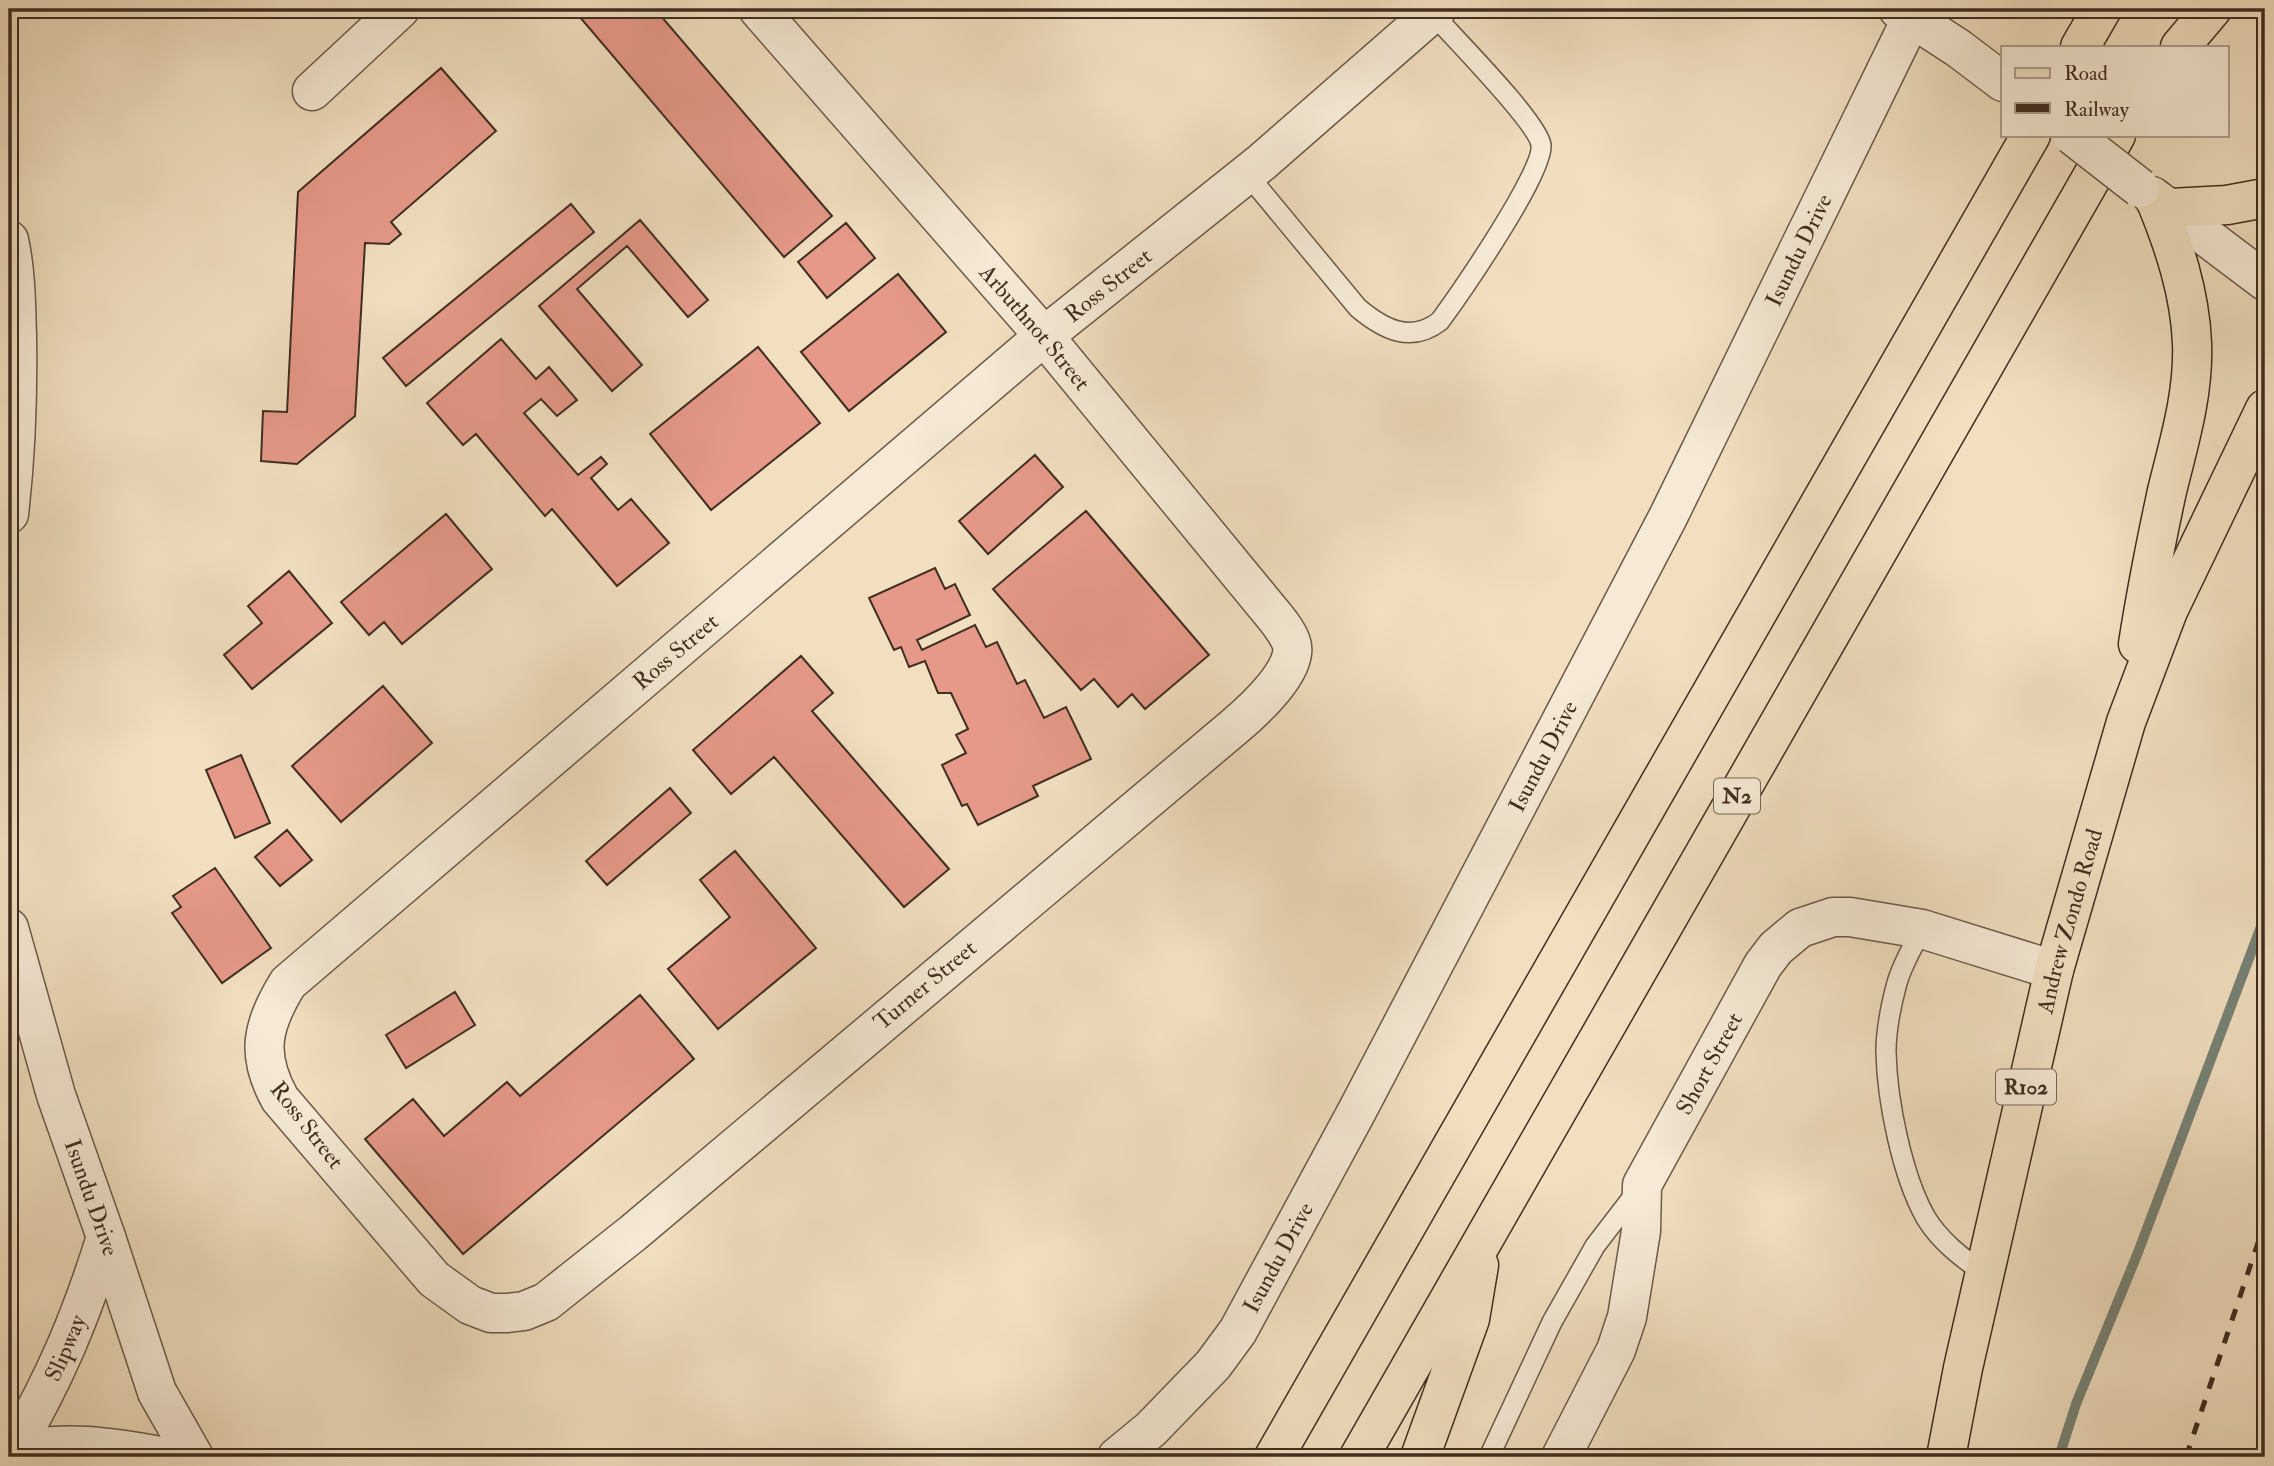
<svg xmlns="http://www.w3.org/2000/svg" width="2274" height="1466" font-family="'IM FELL Double Pica',serif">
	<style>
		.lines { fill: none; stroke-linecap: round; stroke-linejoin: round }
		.stream { stroke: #778478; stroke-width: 10 }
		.building { fill: #e69989; stroke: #402e21; stroke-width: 2 }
		.service-casing { stroke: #6c5a49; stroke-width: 22 }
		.minor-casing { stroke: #6c5a49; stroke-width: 41 }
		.primary-casing { stroke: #402e21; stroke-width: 41 }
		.motorway-casing { stroke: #402e21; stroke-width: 41 }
		.service { stroke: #f6ead6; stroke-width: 19 }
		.minor { stroke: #f6ead6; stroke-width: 38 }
		.primary { stroke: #f1dfc0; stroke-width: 38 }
		.motorway { stroke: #f1dfc0; stroke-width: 38 }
		.rail { stroke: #402e21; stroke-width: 5; stroke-dasharray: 12 12; stroke-linecap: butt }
		.minor-bridge-casing { stroke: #6c5a49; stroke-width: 41; stroke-linecap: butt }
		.minor-bridge { stroke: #f6ead6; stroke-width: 38 }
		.labels { text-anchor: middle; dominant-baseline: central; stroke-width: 5; stroke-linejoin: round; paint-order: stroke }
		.shield { fill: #f6ead6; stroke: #776657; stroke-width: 2 }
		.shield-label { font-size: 21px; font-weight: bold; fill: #402e21 }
		.street-label { font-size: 23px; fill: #402e21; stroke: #f6ead6 }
	</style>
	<rect width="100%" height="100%" fill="#f1dfc0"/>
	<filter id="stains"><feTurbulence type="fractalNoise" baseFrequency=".00286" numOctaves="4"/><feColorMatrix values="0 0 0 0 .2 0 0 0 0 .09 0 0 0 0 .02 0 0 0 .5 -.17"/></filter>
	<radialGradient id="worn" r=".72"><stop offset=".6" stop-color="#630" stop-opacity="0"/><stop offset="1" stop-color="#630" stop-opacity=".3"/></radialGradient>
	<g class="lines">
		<path class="stream" d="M 2059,1457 L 2076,1404 L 2137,1255 L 2265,916"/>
	</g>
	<path class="building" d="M 573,9 L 655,9 L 832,216 L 784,257 Z
		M 441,68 L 496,131 L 391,222 L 401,234 L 389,244 L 365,243 L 355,416 L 297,464 L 261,461 L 263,411 L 287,412 L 298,192 Z
		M 571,204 L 594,232 L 406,386 L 383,358 Z
		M 640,220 L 708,300 L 688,317 L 627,246 L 577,289 L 642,365 L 612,391 L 539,306 Z
		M 846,223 L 875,258 L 827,298 L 798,262 Z
		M 898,274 L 946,332 L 849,411 L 801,352 Z
		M 501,339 L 536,379 L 549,367 L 577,400 L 557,416 L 541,399 L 524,413 L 578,475 L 601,457 L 607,464 L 591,478 L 618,510 L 631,499 L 669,543 L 617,586 L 552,509 L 545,516 L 476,434 L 463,445 L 427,403 Z
		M 758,347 L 820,423 L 711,510 L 650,434 Z
		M 1035,455 L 1063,487 L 988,554 L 959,521 Z
		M 1086,511 L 1209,655 L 1145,709 L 1132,694 L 1118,707 L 1094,679 L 1081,690 L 993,589 Z
		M 446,514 L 492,569 L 402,644 L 384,622 L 369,635 L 341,602 Z
		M 935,568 L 945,589 L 955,584 L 970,615 L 917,640 L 922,650 L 975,625 L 986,647 L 997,642 L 1017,684 L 1025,680 L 1044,718 L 1066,707 L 1091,759 L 1033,786 L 1038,796 L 978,825 L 967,804 L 962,806 L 942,765 L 966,753 L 956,735 L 968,729 L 951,693 L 938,693 L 925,661 L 909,667 L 901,647 L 894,650 L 869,598 Z
		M 289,571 L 332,623 L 252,689 L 224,655 L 262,623 L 248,606 Z
		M 801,656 L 833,693 L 812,711 L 949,869 L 904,907 L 774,757 L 731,794 L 693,750 Z
		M 383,686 L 432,743 L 341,822 L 292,766 Z
		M 241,755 L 270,823 L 235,838 L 206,770 Z
		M 670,788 L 691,813 L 607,885 L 586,861 Z
		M 287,830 L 312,860 L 280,886 L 255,857 Z
		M 735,851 L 816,948 L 718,1029 L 668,969 L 730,917 L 700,880 Z
		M 215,868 L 271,948 L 222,983 L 172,913 L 181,907 L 173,896 Z
		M 455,992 L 475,1025 L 406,1068 L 386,1035 Z
		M 640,995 L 694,1059 L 463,1254 L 365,1139 L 413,1099 L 444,1136 L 507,1082 L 520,1096 Z"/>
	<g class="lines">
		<defs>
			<path id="service" d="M 1247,174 L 1358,308 C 1383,329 1411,344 1440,321 C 1459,295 1545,171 1541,145 C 1538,122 1452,36 1432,13
				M 1922,929 C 1913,946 1902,965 1897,983 C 1891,1005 1886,1029 1886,1052 C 1887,1100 1902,1176 1926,1218 C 1940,1241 1962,1258 1984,1273
				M 1489,1457 L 1552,1322 L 1595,1246 L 1638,1190"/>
			<g id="minor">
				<path id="s1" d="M 758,9 L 1044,336 L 1266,606 C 1275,617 1286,629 1291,642 C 1301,668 1252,712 1234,727 L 633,1233 L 546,1302 L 524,1311 L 508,1313 L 491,1313 L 470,1305 L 434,1279 L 280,1099 C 255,1054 262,1025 288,983 L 1044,336 L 1262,162 L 1437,9"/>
				<path d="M 1898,9 L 1958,48 L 2003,82"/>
				<path d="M 312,91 L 400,9"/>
				<path d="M 2152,196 L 2265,281"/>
				<path d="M 9,240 C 16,272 16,304 17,336 C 18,396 16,454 9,514"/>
				<path id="s2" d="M 9,928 L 56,1095 L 106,1237 L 157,1392 L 194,1457"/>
				<path id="s3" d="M 12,1452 C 55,1379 81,1317 106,1237"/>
				<path d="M 9,1453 C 61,1439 113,1447 165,1457"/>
				<path id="s4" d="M 1117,1457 L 1151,1429 L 1213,1365 L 1238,1331 L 1357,1111 L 1668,517 L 1916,9"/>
				<path id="s5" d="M 1561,1457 L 1616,1350 L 1627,1317 L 1641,1231 L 1642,1185 L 1763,965 L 1776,948 L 1800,928 L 1833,917 L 1850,917 L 1922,929 L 2054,970"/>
			</g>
			<g id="primary">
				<path d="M 2138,644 C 2146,593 2156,542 2167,491 C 2179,442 2194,394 2192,343 C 2190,293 2174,245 2155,199"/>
				<path id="s6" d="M 1946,1457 L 1963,1368 L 2054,970 L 2126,722 L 2168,611 L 2265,409"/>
			</g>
			<path id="motorway" d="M 2080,47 L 2102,9
				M 2180,47 L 2212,9
				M 2170,208 L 2227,205 L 2265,198
				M 1274,1457 L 2031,135
				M 1359,1457 L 2116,135
				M 1420,1457 L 1470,1319 L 1479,1265"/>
		</defs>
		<use href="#service" class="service-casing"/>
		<use href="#minor" class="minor-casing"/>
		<use href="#primary" class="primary-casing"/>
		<use href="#motorway" class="motorway-casing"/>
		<use href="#service" class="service"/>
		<use href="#minor" class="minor"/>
		<use href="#primary" class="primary"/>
		<use href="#motorway" class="motorway"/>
		<path class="rail" d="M 2186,1457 L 2265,1222"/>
		<defs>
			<path id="minor-bridge" d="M 2072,135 L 2140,188"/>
		</defs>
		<use href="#minor-bridge" class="minor-bridge-casing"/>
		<use href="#minor-bridge" class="minor-bridge"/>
	</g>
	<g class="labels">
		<g class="shield">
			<rect x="1714" y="778.5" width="46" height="35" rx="5"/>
			<rect x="1996" y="1069.5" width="60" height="35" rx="5"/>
		</g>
		<g class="shield-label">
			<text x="1737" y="796">N2</text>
			<text x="2026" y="1087">R102</text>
		</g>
		<g class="street-label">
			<text stroke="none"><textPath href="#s4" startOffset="1393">Isundu Drive</textPath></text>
			<text stroke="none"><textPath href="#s1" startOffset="3393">Ross Street</textPath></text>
			<text stroke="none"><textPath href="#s1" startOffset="422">Arbuthnot Street</textPath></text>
			<text stroke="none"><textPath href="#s1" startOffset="2826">Ross Street</textPath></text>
			<text stroke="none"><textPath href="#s4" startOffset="826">Isundu Drive</textPath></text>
			<text stroke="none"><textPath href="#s6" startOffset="550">Andrew Zondo Road</textPath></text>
			<text transform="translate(925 985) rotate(-40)">Turner Street</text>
			<text stroke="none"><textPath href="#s5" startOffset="427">Short Street</textPath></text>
			<text transform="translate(307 1125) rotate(52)">Ross Street</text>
			<text stroke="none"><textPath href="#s2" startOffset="282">Isundu Drive</textPath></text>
			<text stroke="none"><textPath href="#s4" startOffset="259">Isundu Drive</textPath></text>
			<text stroke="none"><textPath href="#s3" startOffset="117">Slipway</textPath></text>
		</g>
	</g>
	<rect width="2274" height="1466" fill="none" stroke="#f1dfc0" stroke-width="35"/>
	<rect x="10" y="10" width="2253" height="1445" fill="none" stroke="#402e21" stroke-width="3.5"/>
	<rect x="18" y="18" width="2239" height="1431" fill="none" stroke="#402e21" stroke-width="2"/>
	<rect x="2001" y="46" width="228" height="91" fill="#f6ead6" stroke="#ad9f8e" stroke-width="2"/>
	<rect x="2015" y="68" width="35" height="10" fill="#f1dfc0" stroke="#ad9f8e" stroke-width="2"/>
	<text x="2064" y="80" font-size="21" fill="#402e21">Road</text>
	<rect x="2015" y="103" width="35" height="10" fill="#402e21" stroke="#ad9f8e" stroke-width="2"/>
	<text x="2064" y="116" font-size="21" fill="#402e21">Railway</text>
	<rect width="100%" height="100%" filter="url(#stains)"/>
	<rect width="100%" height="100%" fill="url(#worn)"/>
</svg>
